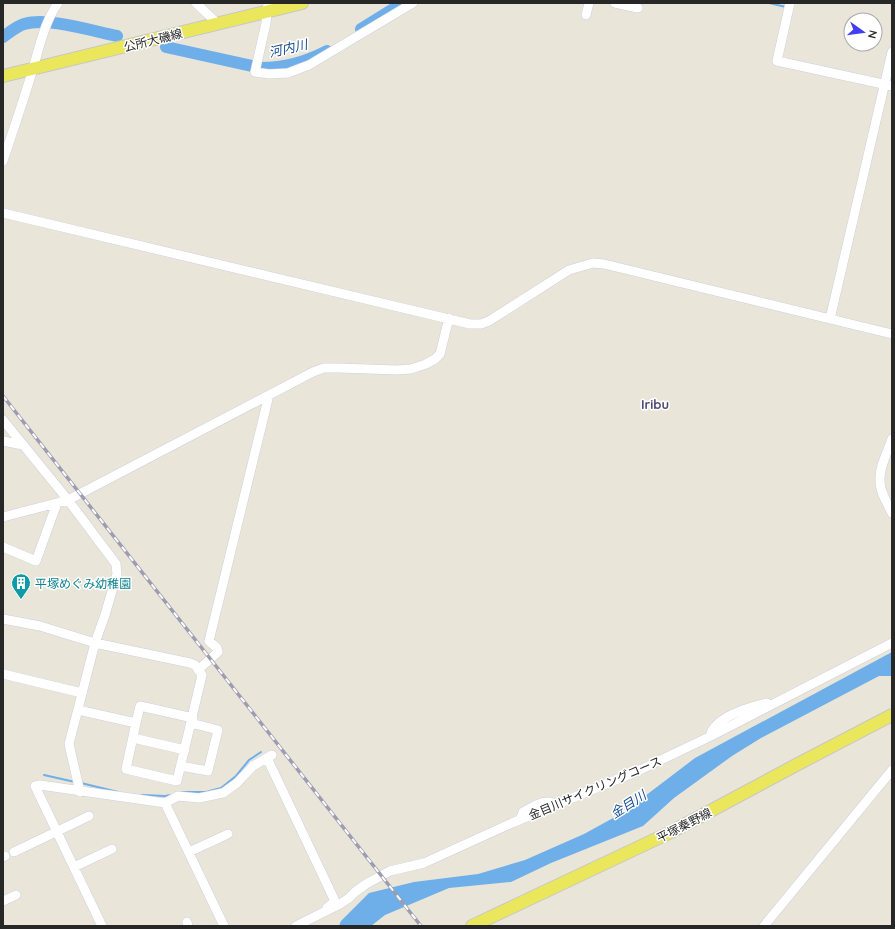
<svg xmlns="http://www.w3.org/2000/svg" width="895" height="929" font-family="Quicksand,'Noto Sans JP',sans-serif">
	<style>
		.water { fill: #6eaee9 }
		.lines { fill: none; stroke-linecap: round; stroke-linejoin: round }
		.stream { stroke: #6eaee9; stroke-width: 2 }
		.river { stroke: #6eaee9; stroke-width: 12 }
		.minor-casing { stroke: #cfcee0; stroke-width: 10 }
		.major-casing { stroke: #c7c7c7; stroke-width: 14 }
		.minor { stroke: #fff; stroke-width: 9 }
		.major { stroke: #eae75d; stroke-width: 12 }
		.rail-casing { stroke: #9e9cb1; stroke-width: 3.5 }
		.rail { stroke: #fff; stroke-width: 2; stroke-dasharray: 6; stroke-linecap: butt }
		.labels { text-anchor: middle; dominant-baseline: central; stroke-width: 3; stroke-linejoin: round; paint-order: stroke }
		.street-label { font-size: 12px; fill: #272727; stroke: #fff }
		.culture-label { font-size: 12px; fill: #0d838f; stroke: #fff; text-anchor: start }
		.water-label { font-size: 13px; font-style: italic; fill: #124a90; stroke: #fff }
		.neighbourhood-label { font-size: 13px; font-weight: bold; fill: #4b4a75; stroke: #fff }
	</style>
	<rect width="100%" height="100%" fill="#e9e6d9"/>
	<path class="water" d="M 892,652 L 892,676 L 879,676 L 761,738 L 732,756 L 674,798 L 643,826 L 551,863 L 511,882 L 449,888 L 385,915 L 371,926 L 339,926 L 341,921 L 369,893 L 414,882 L 478,874 L 525,860 L 584,834 L 624,812 L 695,758 Z"/>
	<g class="lines">
		<path class="stream" d="M 769,3 L 786,7
			M 44,775 L 75,782
			M 81,783 L 118,792
			M 181,792 L 206,792 L 221,788 L 236,776 L 249,760 L 261,752
			M 142,795 L 165,796 L 171,795"/>
		<path class="river" d="M 361,29 L 403,3
			M 3,37 C 10,32 17,26 24,24 C 49,17 92,31 117,36
			M 166,47 L 261,68 C 285,68 306,62 327,51"/>
		<defs>
			<path id="minor" d="M 196,3 L 218,24
				M 268,3 L 266,23 L 255,72 L 269,74 L 288,73 L 309,65 L 413,3
				M 615,3 L 638,8
				M 790,3 L 777,61 L 892,86
				M 586,15 L 589,3
				M 3,161 C 13,130 24,100 33,68 C 40,46 44,23 58,3
				M 3,213 L 470,324 L 481,324 L 489,321 L 569,270 L 593,263 L 604,264 L 892,334
				M 830,319 L 892,52
				M 3,420 L 68,500 L 116,564 L 117,574 L 105,615 L 95,643 L 69,744 L 80,792
				M 892,439 C 888,451 879,467 880,481 C 880,492 887,503 892,513
				M 3,441 L 23,445
				M 3,517 L 68,500 L 313,372 L 324,368 L 339,368 L 397,370 L 411,369 L 426,364 L 435,359 L 440,354 L 449,318
				M 3,547 L 36,561 L 57,503
				M 3,619 L 40,626 L 95,643 L 190,663 L 195,665 L 202,675 L 177,781 L 126,769 L 136,723 L 78,710
				M 198,670 L 218,652 L 217,648 L 209,641 L 269,395
				M 3,674 L 82,693
				M 136,723 L 140,706 L 193,718
				M 710,736 C 714,717 750,707 767,703
				M 133,738 L 185,750
				M 267,758 L 334,899 L 334,902 L 327,908
				M 181,766 L 208,771 L 218,730 L 191,723
				M 165,803 L 224,926
				M 521,818 L 523,812 C 533,807 546,797 556,805
				M 14,852 L 89,816
				M 189,852 L 228,834
				M 3,857 L 5,856
				M 74,867 L 112,849
				M 3,901 L 16,895
				M 187,922 L 188,926
				M 102,926 L 35,786 L 40,785 L 165,803 L 178,796 L 199,798 L 223,793 L 237,783 L 253,766 L 272,755
				M 296,926 L 340,904 L 349,898 L 355,892 L 366,884 L 390,871 L 424,863 L 512,823 L 642,769 L 711,736 L 892,643
				M 764,926 L 892,770"/>
			<path id="major" d="M 3,76 L 302,3
				M 472,926 L 671,832 L 798,764 L 892,715"/>
		</defs>
		<use href="#minor" class="minor-casing"/>
		<use href="#major" class="major-casing"/>
		<use href="#minor" class="minor"/>
		<use href="#major" class="major"/>
		<defs>
			<path id="rail" d="M 3,396 L 421,926"/>
		</defs>
		<use href="#rail" class="rail-casing"/>
		<use href="#rail" class="rail"/>
	</g>
	<defs>
		<symbol id="building-pin" viewBox="-11 -11 22 30"><path d="M0 17L-7.5 6A9.5 9.5 0 1 1 7.5 6Z" fill="#0f9aa8" stroke="#fff"/><path d="M-4-6H4V6H1V3H-1V6H-4ZM-2.5-4.3h1.7v1.8h-1.7ZM.8-4.3h1.7v1.8H.8ZM-2.5-1h1.7V.8h-1.7ZM.8-1h1.7V.8H.8Z" fill="#fff"/></symbol>
	</defs>
	<g fill-rule="evenodd">
		<use href="#building-pin" x="10" y="572" width="22" height="30"/>
	</g>
	<g class="labels">
		<g class="street-label">
			<text transform="translate(153 40) rotate(-14)">公所大磯線</text>
			<text transform="translate(595 788) rotate(-23)">金目川サイクリングコース</text>
			<text transform="translate(684 825) rotate(-27)">平塚秦野線</text>
		</g>
		<g class="culture-label">
			<text x="35" y="583">平塚めぐみ幼稚園</text>
		</g>
		<g class="water-label">
			<text transform="translate(288 48) rotate(-13)">河内川</text>
			<text transform="translate(628 804) rotate(-33)">金目川</text>
		</g>
		<g class="neighbourhood-label">
			<text x="655" y="404">Iribu</text>
		</g>
	</g>
	<rect width="895" height="929" fill="none" stroke="#272727" stroke-width="8"/>
	<g transform="translate(863 32) rotate(104)"><circle r="19" fill="#ffffff" stroke="#a9a9a9"/>
	<path d="M0-3L7 15L0 10L-7 15Z" fill="#423df2"/>
	<text y="-6" font-size="11" font-weight="bold" text-anchor="middle" fill="#272727">N</text>
	</g>
</svg>
